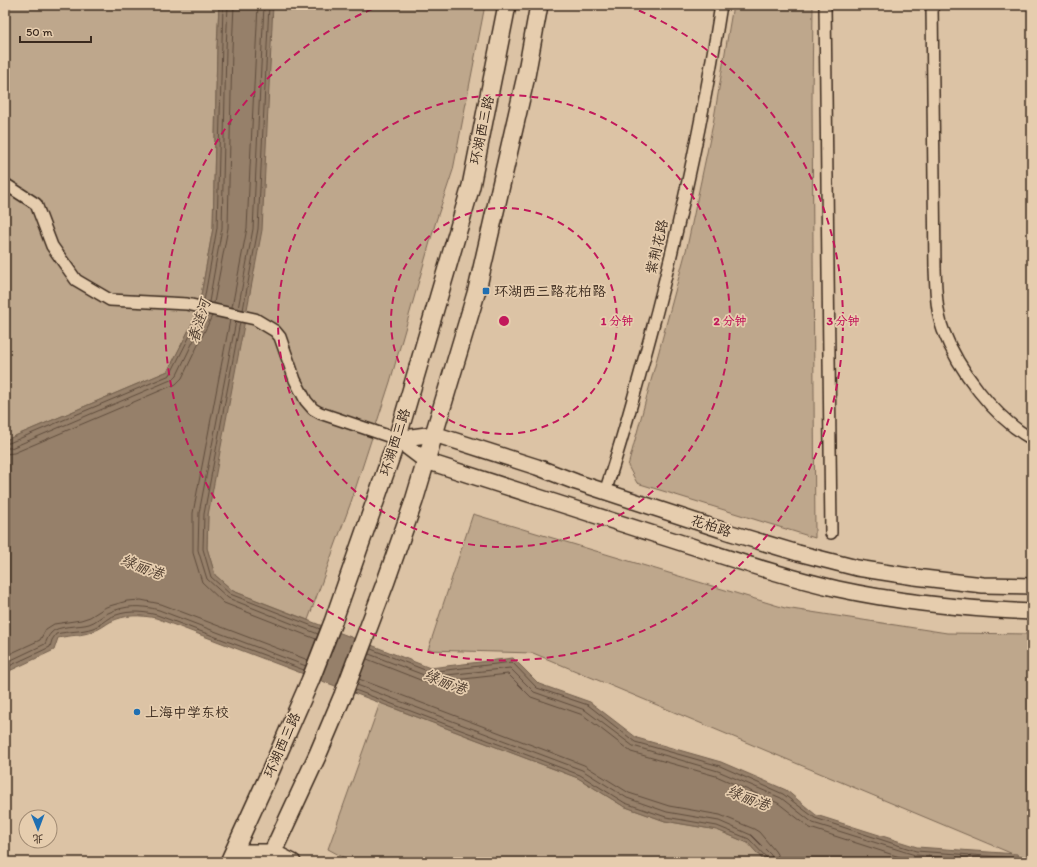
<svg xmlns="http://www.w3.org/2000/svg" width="1037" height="867" font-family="Itim,'LXGW WenKai TC',sans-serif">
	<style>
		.green { fill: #bea78c; stroke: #7c6855 }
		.water { fill: #96806a; stroke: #725e4c }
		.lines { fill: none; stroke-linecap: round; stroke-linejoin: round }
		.shore { stroke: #5f4c3c; stroke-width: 1 }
		.street-casing { stroke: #3b2a1e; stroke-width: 14 }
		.secondary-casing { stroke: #3b2a1e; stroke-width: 18 }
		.primary-casing { stroke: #3b2a1e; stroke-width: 20 }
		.street { stroke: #e6cdae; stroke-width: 11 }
		.secondary { stroke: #e6cdae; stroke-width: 15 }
		.primary { stroke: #e6cdae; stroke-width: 17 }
		.ring { fill: none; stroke: #c2185b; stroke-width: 2; stroke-dasharray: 7 5 }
		.poi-dot { fill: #1f6fb2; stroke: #e6cdae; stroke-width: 1.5 }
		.labels { text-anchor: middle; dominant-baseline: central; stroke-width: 3.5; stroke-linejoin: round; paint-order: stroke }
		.street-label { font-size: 14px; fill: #3b2a1e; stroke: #e6cdae }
		.poi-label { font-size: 14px; fill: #3b2a1e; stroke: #e6cdae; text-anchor: start }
		.water-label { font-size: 15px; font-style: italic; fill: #4d3b2d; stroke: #e6cdae }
		.centre { fill: #c2185b; stroke: #e6cdae; stroke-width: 2 }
		.ring-label { font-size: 12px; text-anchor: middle; font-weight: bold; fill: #c2185b; stroke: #e6cdae; stroke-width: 3.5; stroke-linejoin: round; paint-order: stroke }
	</style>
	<rect width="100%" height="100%" fill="#dcc3a5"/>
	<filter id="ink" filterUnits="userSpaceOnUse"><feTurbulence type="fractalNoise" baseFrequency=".025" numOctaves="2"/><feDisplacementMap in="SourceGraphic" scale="8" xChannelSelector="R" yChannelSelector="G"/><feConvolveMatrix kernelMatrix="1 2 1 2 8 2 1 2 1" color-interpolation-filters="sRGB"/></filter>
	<g filter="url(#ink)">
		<path class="green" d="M 5,5 L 219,5 L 217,48 L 213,228 L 198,312 L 168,371 L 8,439 L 5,439 Z
			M 273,5 L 485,5 L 453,170 L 436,221 L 390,382 L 351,502 L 308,620 L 233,591 L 215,575 L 207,548 L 208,515 L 270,34 Z
			M 733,5 L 813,5 L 812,101 L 815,538 L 637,483 L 628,466 L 687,247 L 713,124 Z
			M 473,514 L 785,608 L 947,633 L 1032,634 L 1032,862 L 533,653 L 428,650 Z
			M 380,703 L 578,778 L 623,806 L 665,821 L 717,830 L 748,843 L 765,862 L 352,862 L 328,849 Z"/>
		<path class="water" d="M 219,5 L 273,5 L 262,230 L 208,515 L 207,548 L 215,575 L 233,591 L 430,668 L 513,658 L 539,684 L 590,702 L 637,738 L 721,762 L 786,790 L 816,815 L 917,847 L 1017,854 L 1023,862 L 765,862 L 748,843 L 717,830 L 665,821 L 623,806 L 578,778 L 156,618 C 140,615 126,614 110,622 C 105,625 100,629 94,631 C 82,636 70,635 58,638 L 54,650 L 5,673 L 5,439 L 8,439 L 168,371 L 198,312 L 213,228 L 217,48 Z"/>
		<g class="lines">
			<path class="shore" d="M 204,301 L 217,228 L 223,5
				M 209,302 L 222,228 L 226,49 L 228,5
				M 214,303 L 228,228 L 232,49 L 234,5
				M 232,307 L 247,228 L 258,5
				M 238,309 L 253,229 L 264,5
				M 243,310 L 258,229 L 269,5
				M 230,320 L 193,513 L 193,553 L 202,582 L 224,603 L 316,639
				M 236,321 L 199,513 L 198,550 L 207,579 L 228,598 L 318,634
				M 240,322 L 204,514 L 203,549 L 211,577 L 230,594 L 320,629
				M 5,443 L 9,443 L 170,375 L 201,314
				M 5,448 L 11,448 L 173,379 L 177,375 L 206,315
				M 5,454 L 14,453 L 176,384 L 182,378 L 212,316
				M 371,649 L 430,672 L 512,662 L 537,688 L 588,705 L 635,742 L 720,766 L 783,794 L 815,818 L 916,851 L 1014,858 L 1018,862
				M 369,654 L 429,677 L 510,668 L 534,692 L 585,710 L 633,746 L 718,771 L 781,798 L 813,823 L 915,855 L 1005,862
				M 5,656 L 40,640 L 46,629 L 54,624 L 81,620 L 90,617 L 106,607 L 127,601 L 141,600 L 161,604 L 308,660
				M 367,659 L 428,683 L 508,674 L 531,697 L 583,715 L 631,752 L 716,776 L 778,803 L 810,828 L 912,861 L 921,862
				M 5,663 L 45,644 C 47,640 48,636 51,633 C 57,625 80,627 89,624 C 96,622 101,616 108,613 C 126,605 141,605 159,610 L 306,666
				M 5,668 L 50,647 L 52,640 L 56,634 C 69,631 81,632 93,628 C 99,626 104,621 109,618 C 125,610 141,611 157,615 L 304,670
				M 359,679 L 584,765 L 629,793 L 669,806 L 720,815 L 754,829 L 759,832 L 775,851 L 778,856 L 779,862
				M 357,685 L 582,770 L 627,798 L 667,812 L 719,821 L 751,835 L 771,855 L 773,862
				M 355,690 L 580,775 L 625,803 L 666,817 L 717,826 L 749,839 L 767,858 L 768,862"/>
			<defs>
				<path id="street" d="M 825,5 L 831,533
					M 932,5 L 935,269 C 936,289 936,311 943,330 C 958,369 994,418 1032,439
					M 5,184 L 36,204 L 52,246 L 76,280 L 110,300 L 187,304 L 255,319 L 275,331 L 280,337 L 295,380 L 306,401 L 313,409 L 320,413 L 397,439
					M 605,492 C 625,432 641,371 657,311 C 683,210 705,108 721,5"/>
				<path id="secondary" d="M 397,439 L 426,461 C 506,487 586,512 666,538 C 723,556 780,576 838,589 C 902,603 967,609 1032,612
					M 397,439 L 434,434 L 537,467 L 576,482 L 731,533 L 798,553 L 857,568 L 915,577 L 983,585 L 1032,586
					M 234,852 L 273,852 L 293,862"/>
				<path id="primary" d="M 229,862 L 271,770 L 310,681 L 333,622 L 397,439 L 471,186 L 507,5
					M 268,862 L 318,754 L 343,695 L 386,581 L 414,501 L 477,290 L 526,76 L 539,5"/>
			</defs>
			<use href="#street" class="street-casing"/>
			<use href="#secondary" class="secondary-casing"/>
			<use href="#primary" class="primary-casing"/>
			<use href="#street" class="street"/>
			<use href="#secondary" class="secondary"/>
			<use href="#primary" class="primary"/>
		</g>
	</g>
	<g class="ring">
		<circle cx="504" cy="321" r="113"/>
		<circle cx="504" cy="321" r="226"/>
		<path d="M628 6A339 339 0 1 1 380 6"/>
	</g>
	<g class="poi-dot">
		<rect x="482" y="287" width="8" height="8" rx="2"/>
		<circle cx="137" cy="712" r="4"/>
	</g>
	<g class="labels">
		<g class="street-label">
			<text transform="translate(482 130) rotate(-78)">环湖西三路</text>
			<text transform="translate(657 247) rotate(-77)">紫荆花路</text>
			<text transform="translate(395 442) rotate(-72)">环湖西三路</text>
			<text transform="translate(711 526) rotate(18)">花柏路</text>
			<text transform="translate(282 745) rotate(-66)">环湖西三路</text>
		</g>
		<g class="poi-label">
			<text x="494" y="291">环湖西三路花柏路</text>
			<text x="145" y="712">上海中学东校</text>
		</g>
		<g class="water-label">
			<text transform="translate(199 321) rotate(-73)">春涟河</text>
			<text transform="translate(142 567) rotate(21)">绿丽港</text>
			<text transform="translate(445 682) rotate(21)">绿丽港</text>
			<text transform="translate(748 798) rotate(21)">绿丽港</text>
		</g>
	</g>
	<circle cx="504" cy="321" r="6" class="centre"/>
	<g class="ring-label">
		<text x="617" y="325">1 分钟</text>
		<text x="730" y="325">2 分钟</text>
		<text x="843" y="325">3 分钟</text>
	</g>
	<rect width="1037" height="867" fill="none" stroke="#e6cdae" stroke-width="20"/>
	<rect x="10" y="10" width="1017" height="847" fill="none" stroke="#3b2a1e" stroke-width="1.5" filter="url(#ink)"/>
	<g transform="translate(38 829) rotate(179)"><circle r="19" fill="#e6cdae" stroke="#a28c74"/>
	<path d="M0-3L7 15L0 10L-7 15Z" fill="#1f6fb2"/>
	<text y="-6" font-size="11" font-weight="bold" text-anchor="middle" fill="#3b2a1e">北</text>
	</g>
	<path d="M20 36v6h71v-6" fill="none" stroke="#3b2a1e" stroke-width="2"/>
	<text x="26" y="36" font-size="12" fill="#3b2a1e" stroke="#e6cdae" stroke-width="3" paint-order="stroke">50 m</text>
</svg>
